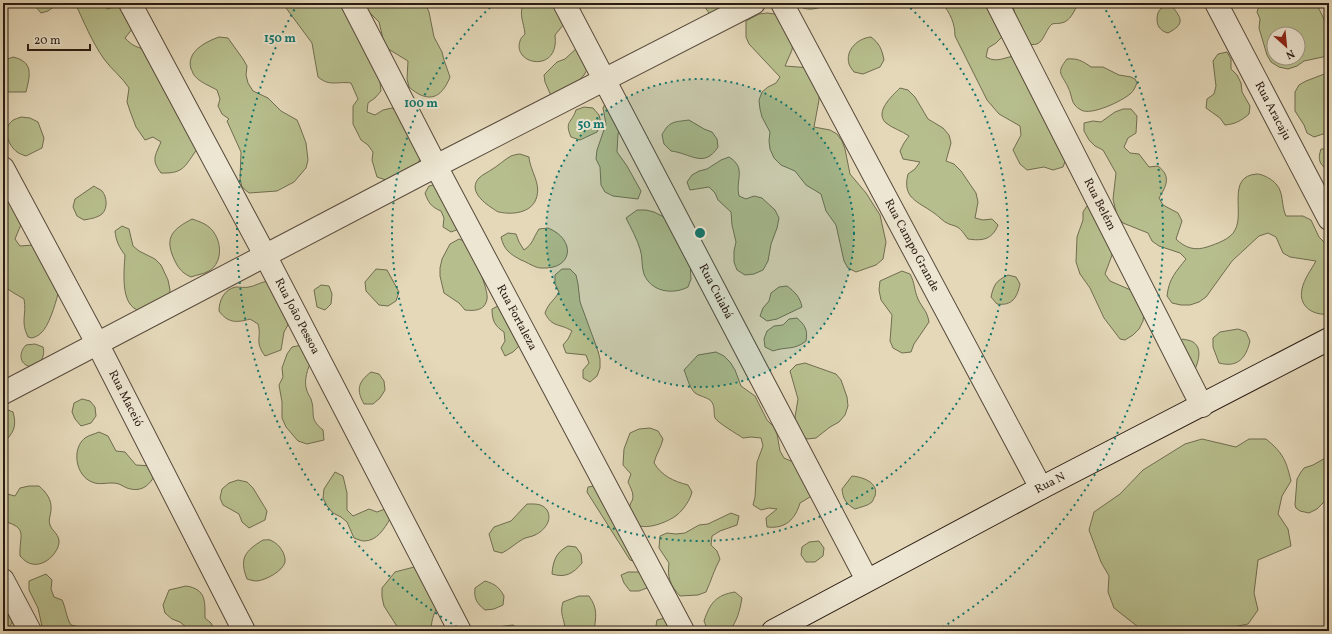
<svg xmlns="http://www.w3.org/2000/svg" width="1332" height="634" font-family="Vollkorn,serif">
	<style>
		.green { fill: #b7be8d; stroke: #706d50; fill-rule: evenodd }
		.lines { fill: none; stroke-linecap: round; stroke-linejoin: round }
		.street-casing { stroke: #584b3c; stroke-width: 24 }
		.secondary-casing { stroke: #2a1c12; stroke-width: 24 }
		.street { stroke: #ede6d2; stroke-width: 22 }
		.secondary { stroke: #ede6d2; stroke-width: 22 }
		.ring { fill: none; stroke: #0f766e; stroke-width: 2; stroke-dasharray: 2 4 }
		.labels { text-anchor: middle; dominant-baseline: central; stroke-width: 4; stroke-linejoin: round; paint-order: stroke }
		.street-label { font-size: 12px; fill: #2a1c12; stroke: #ede6d2 }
		.centre { fill: #0f766e; stroke: #ede6d2; stroke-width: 2 }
		.ring-label { font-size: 12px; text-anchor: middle; font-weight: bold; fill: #0f766e; stroke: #ede6d2; stroke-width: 4; stroke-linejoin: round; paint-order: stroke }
	</style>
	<rect width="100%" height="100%" fill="#e4d8b9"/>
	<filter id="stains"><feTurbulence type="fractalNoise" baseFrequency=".005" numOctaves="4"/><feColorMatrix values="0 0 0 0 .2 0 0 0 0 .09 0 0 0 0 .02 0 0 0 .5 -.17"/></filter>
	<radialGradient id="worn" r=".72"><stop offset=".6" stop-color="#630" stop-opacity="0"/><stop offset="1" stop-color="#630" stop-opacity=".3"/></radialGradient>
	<path class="green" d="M 35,3 L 59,3 L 48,11 L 41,13 L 36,7 Z
		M 75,3 L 105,3 L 107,9 L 118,6 L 131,13 L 136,24 L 125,38 C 132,46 138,48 149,50 L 198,148 C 185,165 185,174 161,173 C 151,160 155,156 161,142 L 153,137 L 145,140 L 136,127 L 130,111 L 127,102 L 129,88 C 122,77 112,70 104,59 C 92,42 84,22 75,3 Z
		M 285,3 L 345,3 L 379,74 L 381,91 L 375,98 L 368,103 L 367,112 L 375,115 L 383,110 L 392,108 L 398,112 L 421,157 L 417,165 L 386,180 L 377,177 L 372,160 L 373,152 L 368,145 L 361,140 L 353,124 L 353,106 L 358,99 L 351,83 C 337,81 330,87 318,77 L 312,43 L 286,8 Z
		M 367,3 L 425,3 L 429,12 L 434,37 L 442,52 L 444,60 L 450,77 C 441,100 427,103 409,87 L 407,79 L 408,61 L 385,47 L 379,22 L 366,9 Z
		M 524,3 L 559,3 L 564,24 L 555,35 C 560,74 512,65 520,41 C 520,39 523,36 525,34 C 524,22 518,14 524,3 Z
		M 702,3 L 732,3 L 714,20 Z
		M 796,3 L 829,3 C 820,9 804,13 796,3 Z
		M 942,3 L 985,3 L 987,7 L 998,21 L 1002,37 L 996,43 L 988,48 L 986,57 C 998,64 1005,56 1017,56 L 1066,159 L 1063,167 L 1053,170 L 1044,167 L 1027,170 L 1020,164 L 1013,150 L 1021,135 L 1020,126 L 999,114 L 987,100 L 955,36 C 955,23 950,13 942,3 Z
		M 1013,3 L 1078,3 C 1075,10 1070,22 1061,23 C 1058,24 1055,23 1052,24 C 1043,32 1044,50 1026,43 L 1015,19 Z
		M 1260,3 L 1314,3 L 1318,7 L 1329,29 L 1329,51 L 1323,57 L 1304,61 L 1297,66 L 1288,69 L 1279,67 L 1271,62 L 1267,55 L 1259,28 L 1260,19 L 1257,12 ZM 1274,34 L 1298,34 L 1298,58 L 1274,58 Z
		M 1172,6 C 1182,19 1185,24 1168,33 C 1164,32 1161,30 1159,27 C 1156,23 1156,11 1162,8 C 1164,6 1169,6 1172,6 Z
		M 767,13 L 775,14 L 783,18 L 793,41 L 792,50 L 785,66 L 811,68 L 820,81 L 819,100 L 814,127 L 830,130 L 837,134 L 842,141 L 845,149 L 850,174 L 866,193 L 880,215 L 886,242 L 883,259 L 876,265 L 856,272 L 848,268 L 844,261 L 836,225 L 826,211 L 821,194 L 806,185 L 795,171 L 781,165 L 774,158 L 770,149 L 769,141 L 770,132 L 762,117 L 760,109 L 759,100 L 762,92 L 768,87 L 776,83 L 780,77 L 749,44 L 746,37 L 746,21 L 759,14 Z
		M 219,37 L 228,38 L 243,59 L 247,66 L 246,75 L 248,83 L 253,91 L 268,98 L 281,111 L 297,120 L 300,127 L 306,143 L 308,160 L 306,168 L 294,182 L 277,191 L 249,193 L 242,187 L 240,179 L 241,152 L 227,121 L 229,119 L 222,114 L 218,106 L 220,99 L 217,90 C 210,86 199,82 194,75 C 193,74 192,70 191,69 C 186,52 205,42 219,37 Z
		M 871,37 C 879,43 882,49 884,60 L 880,67 L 863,74 L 854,72 C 852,69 850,67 849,64 C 845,50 858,38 871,37 Z
		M 578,47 L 588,68 L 584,75 L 567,94 L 552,98 L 545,82 L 544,75 L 557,62 L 565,59 Z
		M 1227,52 L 1231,59 L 1231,69 L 1237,75 L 1241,83 L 1242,92 L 1250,106 L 1249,114 C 1241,121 1235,124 1225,125 L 1220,118 L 1206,108 L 1207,99 L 1214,94 L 1216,86 L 1213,61 L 1218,54 Z
		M 13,57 C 34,62 30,75 26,92 L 5,92 L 3,89 L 3,61 Z
		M 1067,59 C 1077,58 1083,61 1091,67 L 1103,67 L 1119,75 L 1131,77 L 1135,79 L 1137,83 C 1135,87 1134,91 1130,94 C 1122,101 1091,116 1081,110 C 1070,104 1073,97 1068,87 C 1061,73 1056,73 1067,59 Z
		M 1327,73 L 1329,74 L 1329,134 L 1323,134 L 1314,137 L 1307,133 L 1304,125 L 1295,111 L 1295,92 L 1299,85 L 1306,81 Z
		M 900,88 L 908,90 L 915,97 L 928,119 L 943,128 L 949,135 L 951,143 L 946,161 L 954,164 L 961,171 L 976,193 L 978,202 L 975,218 L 983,220 L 992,219 L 998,225 C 992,240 982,241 968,239 C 964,234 961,228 955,226 C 953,225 951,225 949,224 C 943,222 939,216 934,213 C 917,201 902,198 908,174 L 915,169 L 920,162 L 903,159 L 900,151 L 904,143 L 909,136 C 902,131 892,128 886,123 C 874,112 892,96 900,88 Z
		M 607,100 L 628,112 L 618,134 L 617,152 L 627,166 L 641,191 L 638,199 L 613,196 L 605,192 L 601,185 L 600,167 L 596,159 L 597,150 L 606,124 L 603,108 Z
		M 584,107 L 593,108 L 599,115 L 601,123 L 597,132 L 580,140 L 571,137 C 564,121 572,123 576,110 Z
		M 1123,109 L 1131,109 L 1137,116 L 1136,133 L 1128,138 L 1124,147 L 1130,153 L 1139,154 L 1149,167 L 1158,166 C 1171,176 1167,185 1159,198 L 1163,205 L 1178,213 L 1182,221 L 1176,239 C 1185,248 1195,251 1207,247 C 1216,244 1231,239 1235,230 C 1245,213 1226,176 1257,174 C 1263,174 1273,180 1276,184 C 1284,192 1281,206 1286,216 L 1303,216 L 1311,220 L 1319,237 L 1329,247 L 1329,314 C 1314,316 1298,307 1302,289 C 1304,279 1311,270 1316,261 L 1290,257 L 1283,253 L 1276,237 L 1268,233 L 1259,236 L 1232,261 L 1206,297 L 1199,302 L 1190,305 L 1181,305 L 1172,303 L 1167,296 C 1169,278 1176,272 1186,259 L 1180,253 L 1159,246 L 1152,241 L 1148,233 L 1123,223 L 1117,216 L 1113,199 L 1116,173 L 1103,150 L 1095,146 L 1089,140 L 1084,131 L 1084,123 L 1093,121 L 1101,122 L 1115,112 Z
		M 21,117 L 30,118 L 38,122 L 44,138 L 42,148 L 26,156 C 23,155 20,154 17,152 C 8,145 2,129 12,121 C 14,119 19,118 21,117 Z
		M 689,120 L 704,129 L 712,132 L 717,139 L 718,147 C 704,169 690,153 671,151 L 664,144 L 662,135 C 669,121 674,122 689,120 Z
		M 1321,149 L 1329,149 L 1329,172 C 1320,164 1317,161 1321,149 Z
		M 520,154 L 529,157 C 530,171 542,184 536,199 C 531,213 512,215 499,212 C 497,212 494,209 492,208 C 483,202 468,190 479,178 C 482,175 488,172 491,170 C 498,166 505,159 511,156 C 514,155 518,154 520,154 Z
		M 729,157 C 747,168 735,180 739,196 L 746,199 L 754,196 L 762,198 L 775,210 L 779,218 L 777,228 L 771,244 L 768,261 L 763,270 L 754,274 L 745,275 L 737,270 L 734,262 L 734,251 L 736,242 L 732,225 L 731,212 L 718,200 L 715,193 L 709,187 L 690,190 L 687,182 L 692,175 L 699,171 L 707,169 L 721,160 Z
		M 437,184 L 459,229 L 451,232 L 443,227 L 444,218 L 441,211 C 431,207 428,202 425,193 L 429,186 Z
		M 94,186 C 96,188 100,189 102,191 C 107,197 108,208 102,214 C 97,218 89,219 84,220 L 77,216 L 73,207 L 75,199 Z
		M 3,189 L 22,222 L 15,239 L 20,246 L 34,245 L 58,294 C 55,305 49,326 41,333 C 38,336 35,337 32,338 L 28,337 C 20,321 27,315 24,299 C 16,294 9,291 3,285 Z
		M 1087,206 L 1092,206 L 1110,241 L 1112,255 L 1105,274 L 1110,281 L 1133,291 L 1144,313 L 1143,321 L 1139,329 L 1133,335 L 1125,340 L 1120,339 L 1104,318 L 1090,288 L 1080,274 L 1076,262 L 1077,237 L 1083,220 L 1083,212 Z
		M 637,210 L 646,210 L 654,212 L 662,216 L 670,223 L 690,262 L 691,279 L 688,287 C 673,295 651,292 644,274 C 641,266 643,257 640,249 C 637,239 631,228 626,218 Z
		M 192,219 C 198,221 204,223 209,227 C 222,238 224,262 209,271 C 204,274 196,275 191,277 C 182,273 178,268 174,259 C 164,237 173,229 192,219 Z
		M 122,226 L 129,229 L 133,246 L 139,251 L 155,259 L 161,265 L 168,280 L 170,290 L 168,300 C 162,302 150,310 145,311 C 119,312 124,272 125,255 C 119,247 116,241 115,231 Z
		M 548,228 C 576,239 574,270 541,268 C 535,268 527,262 521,260 C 510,254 504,250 501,237 L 508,233 L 516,234 L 519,242 L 524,250 C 533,244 533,238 539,229 Z
		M 459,239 C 462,240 465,242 467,244 C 473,253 489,290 487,299 C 485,311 474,311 465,310 L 459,303 L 444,293 L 440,276 L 440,268 L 442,259 L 450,244 Z
		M 376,269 L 387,270 L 399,292 L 396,301 L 388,306 L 379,305 L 366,291 L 365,282 Z
		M 562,269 L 570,269 L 576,275 L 578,284 L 580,302 L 598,351 L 600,359 L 600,368 L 597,376 L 590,382 L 583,378 L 583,370 L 589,363 L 586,355 L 566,353 L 563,345 L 568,339 L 572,331 C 560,323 552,328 545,313 C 549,302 554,301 559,292 L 555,284 L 555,275 Z
		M 902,271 L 910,274 C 915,283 914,290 918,299 C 922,308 927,310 929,322 L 914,344 L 911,352 L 902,353 L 893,348 L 890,341 L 892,315 L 881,300 L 879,290 L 880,281 Z
		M 1008,275 L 1016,277 L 1020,284 C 1017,298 1012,306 997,304 L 991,297 C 994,284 996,281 1008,275 Z
		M 268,281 L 289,323 L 284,332 L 281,350 L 265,356 C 254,341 262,338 258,324 L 250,319 C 236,323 228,323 219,311 C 219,301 224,289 236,287 C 240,287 245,288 249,287 C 255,286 261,282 268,281 Z
		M 321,285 L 329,286 L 332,294 L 331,304 L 325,310 L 317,307 L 314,290 Z
		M 787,286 C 795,292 800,297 802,307 L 777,319 L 767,321 L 760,316 L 763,308 L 769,301 L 771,293 L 779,287 Z
		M 500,305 L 519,337 L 519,346 L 513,352 L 505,356 L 501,348 L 505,341 L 504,332 C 495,326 492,321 492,309 Z
		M 797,318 C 805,325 808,330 806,341 C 793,351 787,346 773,351 L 765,347 L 764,339 L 767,331 L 774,326 L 783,325 L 789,319 Z
		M 1238,329 L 1246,332 L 1250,341 C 1246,358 1238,368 1219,363 L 1213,347 L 1213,338 L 1220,332 Z
		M 1183,339 C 1186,340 1190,340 1193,342 C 1204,349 1197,365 1193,374 L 1176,343 Z
		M 35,344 L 43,347 C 46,356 39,369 28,366 C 18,362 20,351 26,345 Z
		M 302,345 L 312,358 C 308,369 303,380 307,391 C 308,394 310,397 311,399 C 316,414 308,418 323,430 L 324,440 L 307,444 L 298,441 L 286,427 L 282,418 L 282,402 L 279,385 L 283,377 L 282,368 L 287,354 L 292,347 Z
		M 716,352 L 724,356 L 730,362 L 735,370 L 741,386 L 755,396 L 767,420 L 773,426 L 777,434 L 780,451 L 784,458 L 800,465 L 815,494 L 800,503 C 795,520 785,529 767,527 L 766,518 L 777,509 L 769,508 L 761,510 L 753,505 L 755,497 L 757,462 L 763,446 L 761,438 L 751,437 L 743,438 C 737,434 718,423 715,418 C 713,412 716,406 710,400 C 706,397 699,396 695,393 C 689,387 687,377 684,370 L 698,355 Z
		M 805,363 L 836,374 L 841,380 L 847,397 L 848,406 L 845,415 L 839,422 L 830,427 L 816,438 L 807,439 L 800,433 L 796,425 L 795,417 L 798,399 L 790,371 L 796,365 Z
		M 371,372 L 379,374 L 384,381 L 385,390 L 380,398 L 373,404 L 364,404 C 356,390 358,382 371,372 Z
		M 82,399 L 90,401 L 95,407 L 96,416 L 91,423 L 81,426 L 75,419 L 72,412 L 74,403 Z
		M 3,408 L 13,412 C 17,426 14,433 3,443 Z
		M 650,428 L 658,431 L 663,439 C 661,448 656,454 654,463 C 662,476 673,481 688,485 L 692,492 C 690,500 684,509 677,515 C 668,522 644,532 634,523 C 630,519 629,511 630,505 C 631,502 633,500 633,497 C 633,491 630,487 628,482 L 631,474 L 623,465 L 624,449 L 630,433 L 639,429 Z
		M 99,432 L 108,436 L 116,451 L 125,452 L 136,465 L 152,466 L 156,473 C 150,485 142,493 127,488 C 124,487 122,485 119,484 C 110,481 100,486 92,482 C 76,476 71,449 85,438 C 89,435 95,434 99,432 Z
		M 1202,439 L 1236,447 L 1249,439 L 1266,439 C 1283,453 1286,460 1291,481 L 1282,496 L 1278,514 L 1288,529 L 1291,546 L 1258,560 L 1254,593 L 1258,610 L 1248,624 L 1213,631 L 1142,631 L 1142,630 L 1114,608 L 1108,592 L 1109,576 L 1101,562 L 1089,530 L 1094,512 L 1120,494 L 1143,470 L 1185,444 Z
		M 1329,456 L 1329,497 L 1317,509 L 1309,513 L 1300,511 L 1296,508 L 1295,505 L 1297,479 L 1301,472 L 1304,468 L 1313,465 Z
		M 335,472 L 343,476 L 347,493 L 347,510 L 353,516 L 369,509 L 377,512 L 385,509 L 390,519 C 384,529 377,541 364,541 C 361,541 357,539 354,538 L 347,522 L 341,517 L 333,513 L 327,506 L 323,498 L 324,489 Z
		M 852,476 C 862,477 879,482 875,496 C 874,497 873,501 872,502 C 868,506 860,507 855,509 C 846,504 843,499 842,489 Z
		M 238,480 L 247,482 L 253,488 L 267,511 L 265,520 L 249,528 L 242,522 L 239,514 L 223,505 L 220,498 L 222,489 L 229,483 Z
		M 29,486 L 39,486 C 46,492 52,500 51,509 C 51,515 48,519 50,525 C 52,531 60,535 59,543 C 57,556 40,570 27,562 C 25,561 22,558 20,556 C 19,535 29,528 3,521 L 3,495 L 7,494 L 15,496 L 20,488 Z
		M 595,486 L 636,562 L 630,560 L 587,492 L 588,487 Z
		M 527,504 C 534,504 542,503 547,510 C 553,520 544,531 535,535 C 531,537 527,537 523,539 C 516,543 510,549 502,553 L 494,551 L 489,534 L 494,527 L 511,521 Z
		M 731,513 L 739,516 L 737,525 L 720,531 L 712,536 L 711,545 L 717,551 L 720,559 C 714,570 711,581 706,592 L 698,595 L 680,596 C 670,585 667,577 669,563 L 659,548 L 660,536 L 667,533 L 676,534 L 685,533 L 699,525 L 708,524 Z
		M 263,540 C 266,540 270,539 272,541 C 279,544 286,554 285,562 C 283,571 266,580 257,581 C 254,581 250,580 247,579 C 239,558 245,551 263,540 Z
		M 819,541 L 824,548 L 823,556 L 815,562 L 806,562 L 801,555 L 802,547 L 809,542 Z
		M 568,546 L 576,547 L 581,554 L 582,563 C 573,574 565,578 552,574 C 553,561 556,552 568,546 Z
		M 418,566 L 440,603 C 434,612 432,618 431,629 L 427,631 L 402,631 L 398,628 L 384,606 L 382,597 L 382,588 L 395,572 Z
		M 628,572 L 645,572 L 649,579 L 647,588 L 639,591 L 630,591 L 624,583 L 621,575 Z
		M 46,574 L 52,580 L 51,589 L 54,597 L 62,600 C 66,608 66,617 71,625 C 80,628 89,625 97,631 L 43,631 L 38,608 L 29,590 L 29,581 Z
		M 485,581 C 495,584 499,587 504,596 L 503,605 L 494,609 L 485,610 C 476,603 474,598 475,588 Z
		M 186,586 C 206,589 205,601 205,618 L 211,623 L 215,631 L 187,631 L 187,628 L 180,622 L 172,619 L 165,613 L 163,605 L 169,590 Z
		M 735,592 L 742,598 C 740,610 737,622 729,631 L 708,631 L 704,621 C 710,603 716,595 735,592 Z
		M 579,596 L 589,596 C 598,609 596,616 594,631 L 565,631 C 565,618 559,615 563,602 Z
		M 3,602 L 12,615 L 12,623 L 6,631 L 3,631 Z
		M 665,618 L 676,631 L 655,631 L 657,620 Z
		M 513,625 L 521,631 L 498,631 L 497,627 Z"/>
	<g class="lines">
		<defs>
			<g id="street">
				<path id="s1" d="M 130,3 L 265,255 L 460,631"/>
				<path id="s2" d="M 352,3 L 436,166 L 683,631"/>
				<path id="s3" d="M 564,3 L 867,580"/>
				<path id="s4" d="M 782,3 L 1041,488"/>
				<path id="s5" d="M 997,3 L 1202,406"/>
				<path id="s6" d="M 1216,3 L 1329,219"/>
				<path id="s7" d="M 3,168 L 97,343 L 244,631"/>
				<path d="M 3,393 L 436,166 L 754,3"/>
				<path d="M 3,580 L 30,631"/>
			</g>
			<g id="secondary">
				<path id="s8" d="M 773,631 L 1041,488 L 1329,339"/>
			</g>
		</defs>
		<use href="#street" class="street-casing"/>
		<use href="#secondary" class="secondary-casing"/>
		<use href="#street" class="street"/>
		<use href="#secondary" class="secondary"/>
	</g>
	<circle cx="700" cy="233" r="154" fill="#0f766e" fill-opacity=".12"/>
	<g class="ring">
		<circle cx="700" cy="233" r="154"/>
		<path d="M906 4A308 308 0 1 1 494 4"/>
		<path d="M462 630A463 463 0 0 1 297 5M1103 5A463 463 0 0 1 938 630"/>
	</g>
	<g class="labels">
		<g class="street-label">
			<text stroke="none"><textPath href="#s6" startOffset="122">Rua Aracaju</textPath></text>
			<text stroke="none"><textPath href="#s5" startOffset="226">Rua Belém</textPath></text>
			<text stroke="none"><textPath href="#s4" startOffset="275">Rua Campo Grande</textPath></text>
			<text stroke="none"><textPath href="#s3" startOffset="326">Rua Cuiabá</textPath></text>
			<text stroke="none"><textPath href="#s1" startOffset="355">Rua João Pessoa</textPath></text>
			<text stroke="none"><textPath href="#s2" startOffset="355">Rua Fortaleza</textPath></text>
			<text stroke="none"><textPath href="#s7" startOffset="261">Rua Maceió</textPath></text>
			<text stroke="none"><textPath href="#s8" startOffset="314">Rua N</textPath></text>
		</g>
	</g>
	<circle cx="700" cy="233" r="6" class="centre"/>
	<g class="ring-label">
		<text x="280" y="42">150 m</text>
		<text x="421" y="107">100 m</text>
		<text x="591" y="128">50 m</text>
	</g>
	<rect width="1332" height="634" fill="none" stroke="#e4d8b9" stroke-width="16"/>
	<rect x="4" y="4" width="1324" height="626" fill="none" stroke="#2a1c12" stroke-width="2"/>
	<rect x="8" y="8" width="1316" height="618" fill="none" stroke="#2a1c12"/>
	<g transform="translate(1286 46) rotate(153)"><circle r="19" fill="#ede6d2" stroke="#9f9585"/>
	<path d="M0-3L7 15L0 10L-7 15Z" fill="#8f2418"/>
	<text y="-6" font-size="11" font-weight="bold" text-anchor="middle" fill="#2a1c12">N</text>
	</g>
	<path d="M28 44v6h62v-6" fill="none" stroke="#2a1c12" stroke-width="2"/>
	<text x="34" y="44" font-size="12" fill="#2a1c12" stroke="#ede6d2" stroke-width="3" paint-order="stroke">20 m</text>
	<rect width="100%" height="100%" filter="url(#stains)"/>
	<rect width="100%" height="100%" fill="url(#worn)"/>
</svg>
